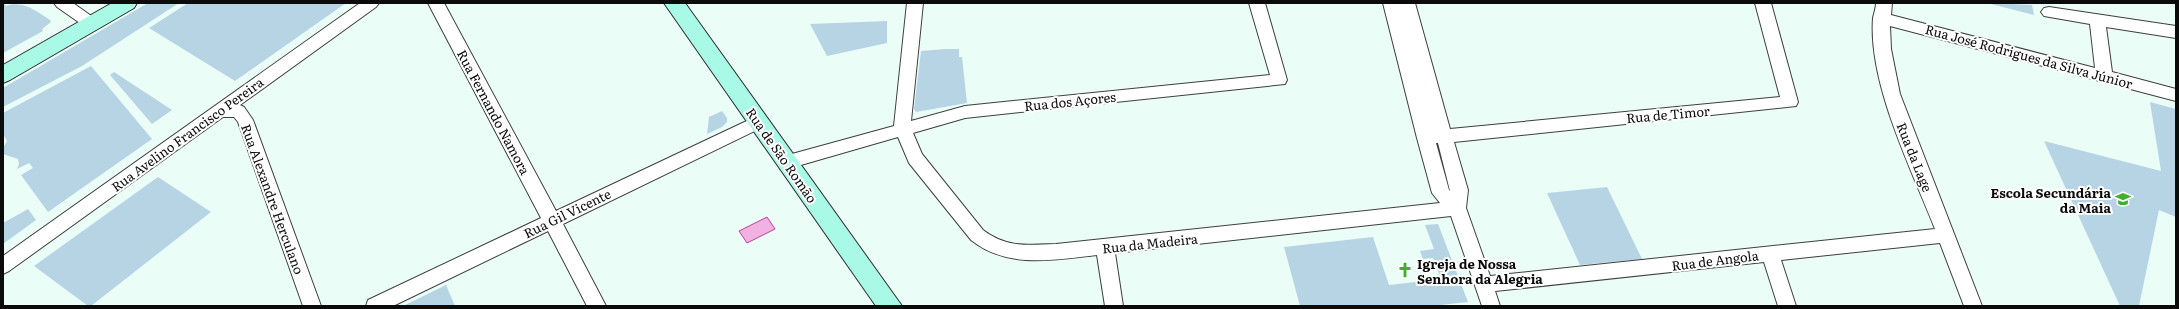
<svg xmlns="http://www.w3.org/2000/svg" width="2179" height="309" font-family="Literata,serif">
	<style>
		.green { fill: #b7d4e5 }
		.water { fill: #f1b2e1; stroke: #c33e9e }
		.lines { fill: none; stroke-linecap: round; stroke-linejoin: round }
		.street-casing { stroke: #3e3e3e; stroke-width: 2 }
		.secondary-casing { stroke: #2d2d2d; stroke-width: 2 }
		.street { fill: #fff; fill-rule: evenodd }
		.secondary { fill: #a9f9e7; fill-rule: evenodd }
		.labels { text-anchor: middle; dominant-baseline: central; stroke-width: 4; stroke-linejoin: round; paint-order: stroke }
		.street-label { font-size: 13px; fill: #0b0b0b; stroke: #fff }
		.poi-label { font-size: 13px; font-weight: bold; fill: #0b0b0b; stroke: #fff; text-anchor: end }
	</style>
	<rect width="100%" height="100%" fill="#eafef7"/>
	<path class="green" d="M 4,3 L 6,6 C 23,0 36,11 50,20 L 51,22 L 42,29 L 43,31 L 3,53 Z
		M 148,3 L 179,3 L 82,66 L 3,107 L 3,88 Z
		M 188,3 L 346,3 L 235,81 L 149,28 Z
		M 1991,3 L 2032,5 L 2034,15 L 1991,4 Z
		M 887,21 L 887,43 L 827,56 L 810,24 Z
		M 945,49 L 959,49 L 959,57 L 962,57 L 967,103 L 916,112 L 914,109 L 921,51 Z
		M 91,66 L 152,139 L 48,212 L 21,175 L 33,168 L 29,163 L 17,169 L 19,164 L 18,159 L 3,154 L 3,148 L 7,141 L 3,134 L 3,113 Z
		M 114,72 L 172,110 L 152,124 L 110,75 Z
		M 2150,102 L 2176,109 L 2176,217 L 2159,210 L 2139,306 L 2120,306 L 2044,141 L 2161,171 Z
		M 722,111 L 727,118 L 727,122 L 722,127 L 707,134 L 709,117 Z
		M 158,177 L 211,212 L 91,306 L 88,306 L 34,266 Z
		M 1607,187 L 1642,259 L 1580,265 L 1547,193 Z
		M 28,209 L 36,220 L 3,244 L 3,223 Z
		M 1438,224 L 1468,302 L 1431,306 L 1300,306 L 1284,247 L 1373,237 L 1389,285 L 1441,279 L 1433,258 L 1423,259 L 1420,251 L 1434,249 L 1425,225 Z
		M 446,285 L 455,306 L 403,306 Z"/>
	<path class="water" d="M 767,217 L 775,229 L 747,243 L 739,231 Z"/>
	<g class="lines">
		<defs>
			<path id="street" d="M 54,3 L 73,3 L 97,20 L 100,24 L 97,28 L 92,29 L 87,28 L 57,7 Z
				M 360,3 L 379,3 L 376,7 L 240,105 L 244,107 L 253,120 L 321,306 L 303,306 L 238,122 L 234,117 L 223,117 L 9,271 L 3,274 L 3,256 Z
				M 428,3 L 444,3 L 556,211 L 753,118 L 759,116 L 765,118 L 767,122 L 765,126 L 563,224 L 606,306 L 587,306 L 548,231 L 393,306 L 366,306 L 368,300 L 541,218 Z
				M 907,3 L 923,3 L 911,121 L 965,106 L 1270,75 L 1249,3 L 1265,3 L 1287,80 L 1285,84 L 965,118 L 913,133 L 922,154 L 983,230 C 1007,248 1027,245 1056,244 L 1440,203 L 1432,193 L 1417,138 L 1383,3 L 1399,3 L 1433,131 L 1399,3 L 1415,3 L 1450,129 L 1780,97 L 1755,3 L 1771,3 L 1798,102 L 1796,106 L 1454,142 L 1468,190 L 1466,208 L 1490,276 L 1935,229 C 1911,168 1868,83 1873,18 C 1874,13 1876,8 1876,3 L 1892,3 L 1891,15 L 2095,68 L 2090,24 L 2044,16 L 2041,12 L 2044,8 L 2049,7 L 2176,26 L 2176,38 L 2106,27 L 2112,72 L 2176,89 L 2176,101 L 1890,26 L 1891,49 L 1900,94 L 1982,306 L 1964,306 L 1940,243 L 1781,260 L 1796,306 L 1778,306 L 1764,262 L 1495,291 L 1500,306 L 1482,306 L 1451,216 L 1115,253 L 1123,306 L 1105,306 L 1097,255 C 1054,260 1007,269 971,240 L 909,163 L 898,137 L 787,169 L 781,167 L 778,162 L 781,157 L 894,126 ZM 1436,143 L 1438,143 L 1450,191 L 1449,190 Z"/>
			<path id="secondary" d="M 112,3 L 137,3 L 134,8 L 10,80 L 3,83 L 3,65 Z
				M 664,3 L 685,3 L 902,306 L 876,306 Z"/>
		</defs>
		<use href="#street" class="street-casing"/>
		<use href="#secondary" class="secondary-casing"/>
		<use href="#street" class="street"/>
		<use href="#secondary" class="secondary"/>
	</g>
	<defs>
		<symbol id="school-bare" viewBox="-9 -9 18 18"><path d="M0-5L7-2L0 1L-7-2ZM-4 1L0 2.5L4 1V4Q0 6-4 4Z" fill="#43b02d" stroke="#fff" stroke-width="2.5" paint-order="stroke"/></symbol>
		<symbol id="church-bare" viewBox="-9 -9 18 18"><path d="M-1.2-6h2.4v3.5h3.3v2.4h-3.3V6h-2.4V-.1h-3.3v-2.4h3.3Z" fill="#43b02d" stroke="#fff" stroke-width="2.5" paint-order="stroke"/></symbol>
	</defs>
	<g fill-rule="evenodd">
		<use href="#school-bare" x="2112" y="188" width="22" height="22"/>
		<use href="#church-bare" x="1394" y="259" width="22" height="22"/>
	</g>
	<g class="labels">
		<g class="street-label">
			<text transform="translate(2029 56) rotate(15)">Rua José Rodrigues da Silva Júnior</text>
			<text transform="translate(1070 101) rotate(-6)">Rua dos Açores</text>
			<text transform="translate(494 112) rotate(62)">Rua Fernando Namora</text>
			<text transform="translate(1668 114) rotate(-5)">Rua de Timor</text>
			<text transform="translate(187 134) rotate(-36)">Rua Avelino Francisco Pereira</text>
			<text transform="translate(782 155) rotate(55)">Rua de São Romão</text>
			<text transform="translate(1915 157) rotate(68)">Rua da Lage</text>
			<text transform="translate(273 199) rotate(70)">Rua Alexandre Herculano</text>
			<text transform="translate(567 213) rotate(-26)">Rua Gil Vicente</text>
			<text transform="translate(1150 243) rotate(-6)">Rua da Madeira</text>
			<text transform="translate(1715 260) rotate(-7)">Rua de Angola</text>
		</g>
		<g class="poi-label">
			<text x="2111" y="192">Escola Secundária<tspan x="2111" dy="15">da Maia</tspan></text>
			<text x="1417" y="263" text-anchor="start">Igreja de Nossa<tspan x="1417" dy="15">Senhora da Alegria</tspan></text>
		</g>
	</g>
	<rect width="2179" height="309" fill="none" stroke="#0b0b0b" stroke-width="8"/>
</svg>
